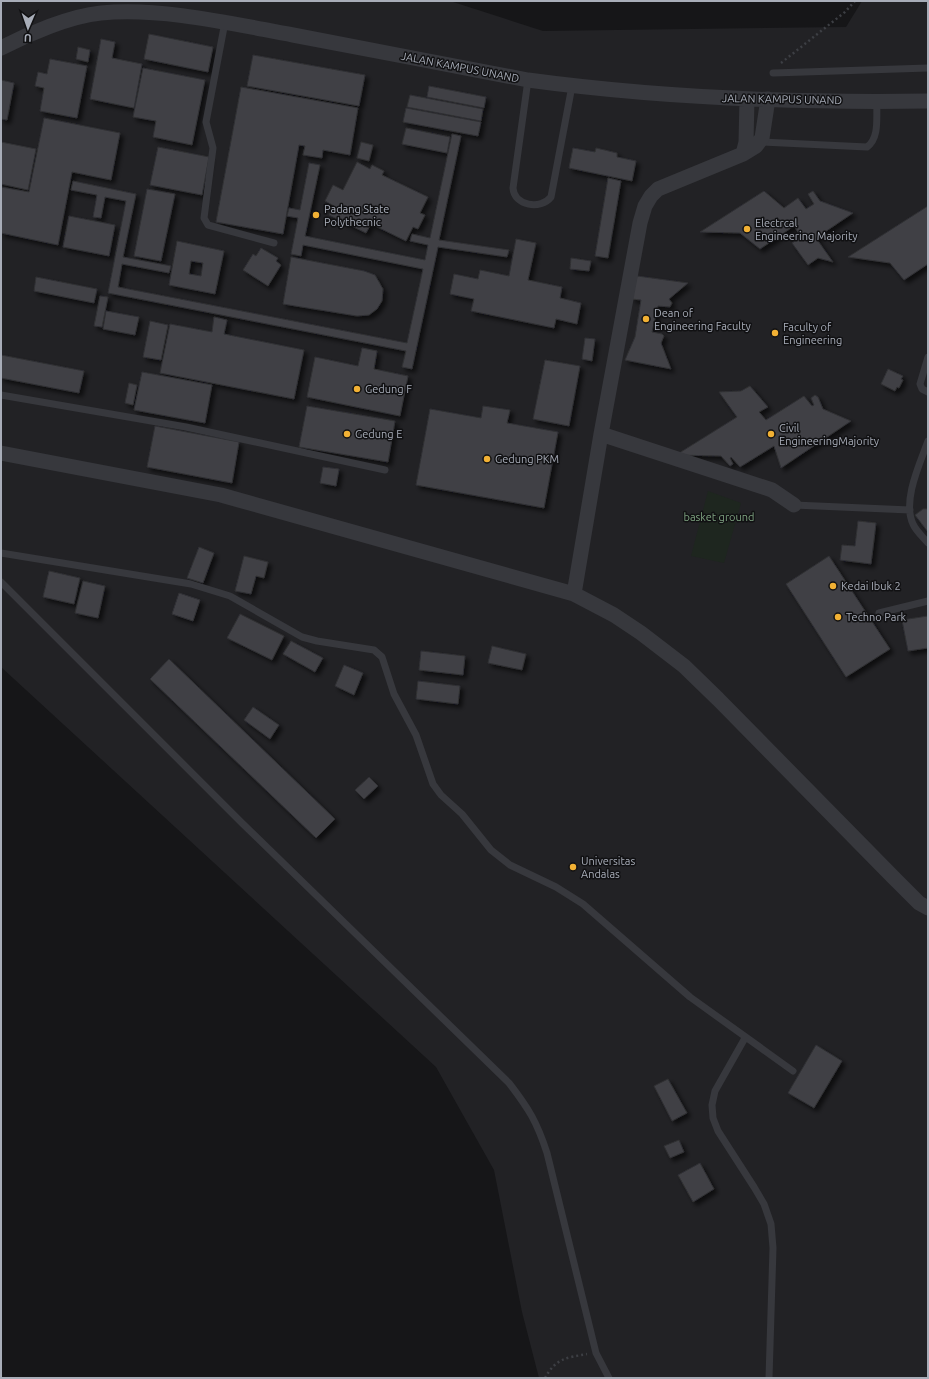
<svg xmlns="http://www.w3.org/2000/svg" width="929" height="1379" font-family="Ubuntu,sans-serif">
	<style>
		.built { fill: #222225 }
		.green { fill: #1e261f }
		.building { fill: #404145; stroke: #303034; fill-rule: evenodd; filter: url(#shadow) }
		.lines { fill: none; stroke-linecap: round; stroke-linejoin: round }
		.path { stroke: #3d3f44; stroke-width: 2.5; stroke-dasharray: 2 3; stroke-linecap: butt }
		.service { stroke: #37383d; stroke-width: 7 }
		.minor { stroke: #37383d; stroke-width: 15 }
		.poi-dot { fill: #f2b134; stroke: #111113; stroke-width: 1.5 }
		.labels { text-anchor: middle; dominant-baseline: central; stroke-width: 3; stroke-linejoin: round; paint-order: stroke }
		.street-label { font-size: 11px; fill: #a8adb8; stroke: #111113 }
		.poi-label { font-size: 11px; fill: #a8adb8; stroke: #111113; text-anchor: start }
		.park-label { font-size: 11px; fill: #7fa381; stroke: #111113 }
	</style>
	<defs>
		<filter id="shadow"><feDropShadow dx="3.5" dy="3.5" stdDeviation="2" flood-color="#0009"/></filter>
	</defs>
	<rect width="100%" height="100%" fill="#161618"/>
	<path class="built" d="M 1,1 L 450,1 L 543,31 L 846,27 L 862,1 L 928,1 L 928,1378 L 539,1378 L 522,1312 L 494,1170 L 436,1067 L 1,667 Z"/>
	<path class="green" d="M 708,491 L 741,503 L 724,563 L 691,556 Z"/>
	<path class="building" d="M 149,34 L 213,47 L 208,72 L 144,59 Z
		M 101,39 L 115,42 L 112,58 L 142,64 L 134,108 L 90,99 Z
		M 78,47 L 90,50 L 88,62 L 76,59 Z
		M 253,55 L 365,75 L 359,106 L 247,86 Z
		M 50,59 L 87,66 L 77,118 L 40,111 L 44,88 L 35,86 L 38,72 L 47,74 Z
		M 143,68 L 205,80 L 192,145 L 153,137 L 156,121 L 133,117 Z
		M 1,80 L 14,83 L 7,120 L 1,119 Z
		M 429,86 L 486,97 L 484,108 L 427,97 Z
		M 241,87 L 358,108 L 350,155 L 323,150 L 322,158 L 303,155 L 305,146 L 299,145 L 283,234 L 216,222 Z
		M 410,95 L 483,109 L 481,121 L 407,107 Z
		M 406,108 L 481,122 L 478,136 L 403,122 Z
		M 44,118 L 120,133 L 111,180 L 72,172 L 58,245 L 1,233 L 1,187 L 29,192 Z
		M 406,128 L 450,137 L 447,153 L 402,144 Z
		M 452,134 L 461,136 L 439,240 L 509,250 L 507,257 L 438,247 L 412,369 L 402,367 L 406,351 L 108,293 L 126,201 L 105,197 L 101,218 L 93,217 L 97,195 L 71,190 L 73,181 L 136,194 L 123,257 L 171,266 L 169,273 L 122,264 L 118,287 L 407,343 L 423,269 L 303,245 L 301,256 L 291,254 L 298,218 L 287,216 L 289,208 L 300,210 L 309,163 L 320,165 L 305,236 L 425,260 L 428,245 L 410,241 L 412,234 L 430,238 Z
		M 1,142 L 36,149 L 28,190 L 1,184 Z
		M 361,142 L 373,145 L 369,161 L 357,158 Z
		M 158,147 L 209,157 L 202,195 L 150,185 Z
		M 573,148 L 595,152 L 596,148 L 617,153 L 617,157 L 636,161 L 632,181 L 569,168 Z
		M 357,162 L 370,169 L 372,165 L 384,171 L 382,175 L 428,197 L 420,213 L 425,215 L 418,229 L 413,227 L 406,241 L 371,224 L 366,233 L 329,215 L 334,206 L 325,201 L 333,185 L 343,190 Z
		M 608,178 L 621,181 L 608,258 L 595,256 Z
		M 147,189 L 175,194 L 161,261 L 134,256 Z
		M 764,191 L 784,208 L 798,198 L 806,209 L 814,204 L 808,194 L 813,191 L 820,201 L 853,213 L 816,238 L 833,262 L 818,258 L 808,265 L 792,243 L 801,237 L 794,226 L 760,249 L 740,233 L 700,232 Z
		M 928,206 L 928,264 L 904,280 L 890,263 L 848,257 Z
		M 69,216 L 115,225 L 109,256 L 63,247 Z
		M 516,239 L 536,243 L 528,280 L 562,287 L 560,298 L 581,303 L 577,324 L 556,319 L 554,328 L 471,311 L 474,299 L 450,294 L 454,274 L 478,279 L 480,270 L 509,276 Z
		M 177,241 L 224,251 L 215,294 L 169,285 ZM 191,261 L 203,263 L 201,276 L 189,274 Z
		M 261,248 L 278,258 L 276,261 L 281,265 L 268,286 L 243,270 L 253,254 L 256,256 Z
		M 291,257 L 364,271 L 375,275 L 383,289 L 382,301 L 377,309 L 369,315 L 357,316 L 283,304 Z
		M 571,258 L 591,261 L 589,271 L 570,269 Z
		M 637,276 L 688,283 L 669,299 L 672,303 L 670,307 L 658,306 L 652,332 L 662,334 L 664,336 L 661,343 L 671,369 L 625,360 L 635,337 L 641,300 L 632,299 Z
		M 36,277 L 97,289 L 94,303 L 34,291 Z
		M 100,296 L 108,297 L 102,327 L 94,326 Z
		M 106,311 L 139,317 L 135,335 L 103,329 Z
		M 214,317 L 227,320 L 224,334 L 304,350 L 294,399 L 160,373 L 170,324 L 212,332 Z
		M 150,321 L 168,325 L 161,360 L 143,357 Z
		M 585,338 L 595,339 L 592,361 L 582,359 Z
		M 362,348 L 377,351 L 374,369 L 408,376 L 400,416 L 307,397 L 315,357 L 358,366 Z
		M 1,355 L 84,371 L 79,393 L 1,378 Z
		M 545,360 L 580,366 L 569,426 L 533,419 Z
		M 888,369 L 903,376 L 901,379 L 903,380 L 899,388 L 897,387 L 895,391 L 881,384 Z
		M 142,372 L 212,385 L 205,423 L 134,410 Z
		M 129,383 L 137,385 L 133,405 L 125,403 Z
		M 750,386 L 768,407 L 759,412 L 766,420 L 804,396 L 812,406 L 814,405 L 811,398 L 815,395 L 818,397 L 823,409 L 851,421 L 781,468 L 774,446 L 740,467 L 731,457 L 730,458 L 733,464 L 730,466 L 721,456 L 676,455 L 737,417 L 719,392 L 741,391 Z
		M 307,406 L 395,421 L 388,462 L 299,447 Z
		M 483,406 L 510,410 L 507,423 L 558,432 L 544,508 L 416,485 L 430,409 L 481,418 Z
		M 155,426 L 239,442 L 232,483 L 147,467 Z
		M 323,467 L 339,469 L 336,486 L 320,483 Z
		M 923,509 L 928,509 L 928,532 L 915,515 Z
		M 858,521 L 876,523 L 871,564 L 840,560 L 842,545 L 855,546 Z
		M 199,547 L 214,553 L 203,583 L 187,578 Z
		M 244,556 L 268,562 L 264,578 L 256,576 L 251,594 L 235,591 Z
		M 829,556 L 890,649 L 846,677 L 786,584 Z
		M 49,571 L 80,578 L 74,604 L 43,597 Z
		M 83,581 L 105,586 L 98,618 L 75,613 Z
		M 179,593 L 200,600 L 193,621 L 172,614 Z
		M 240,614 L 284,636 L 272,660 L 227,638 Z
		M 928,616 L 928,648 L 908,651 L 902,620 Z
		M 291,641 L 323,658 L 315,672 L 283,654 Z
		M 492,646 L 526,654 L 522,670 L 488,663 Z
		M 421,651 L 465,656 L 463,675 L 419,670 Z
		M 169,659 L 335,819 L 316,838 L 150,679 Z
		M 344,665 L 363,673 L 354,695 L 335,686 Z
		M 418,681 L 460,686 L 458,704 L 416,699 Z
		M 253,707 L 279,725 L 270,739 L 244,720 Z
		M 369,777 L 378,786 L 364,799 L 355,790 Z
		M 816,1045 L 842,1061 L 814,1108 L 788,1093 Z
		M 668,1079 L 687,1113 L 672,1121 L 654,1086 Z
		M 679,1140 L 684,1152 L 670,1158 L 664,1146 Z
		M 700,1163 L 714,1189 L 693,1202 L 678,1175 Z"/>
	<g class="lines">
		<path class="path" d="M 781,63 L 845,12 L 855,1
			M 545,1378 C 556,1358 566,1358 587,1354"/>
		<path class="service" d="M 225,22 L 206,122 L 213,148 L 204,218 L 208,225 L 274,243
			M 773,73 L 928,68
			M 528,80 L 513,188 C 514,206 541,210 551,197 L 572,86
			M 760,142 L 867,147 C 880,138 876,116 877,102
			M 928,357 L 920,384 L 922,389 L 928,392
			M 1,395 L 186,427 L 385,470
			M 928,441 C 920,463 902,501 913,524 C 916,531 923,537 928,543
			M 794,505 L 910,510
			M 1,553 L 191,584 L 230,596 L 302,637 L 317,641 L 374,650 L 382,657 L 394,694 L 416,735 L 433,784 L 441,795 L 462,814 L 491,850 L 510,865 L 556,887 L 583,904 L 690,997 L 793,1071
			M 1,582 L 243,824 L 509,1083 C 529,1109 537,1122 547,1153 L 596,1353 L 609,1378
			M 879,613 L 928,601
			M 745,1038 L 715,1091 L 712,1105 L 713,1118 L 718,1131 L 754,1187 L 764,1204 L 771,1224 L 773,1248 L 769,1378"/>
		<path class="minor" d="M 1,48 C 28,34 70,16 101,13 C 161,7 233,24 293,35 C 371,50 450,65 528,80 C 661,98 794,103 928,101
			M 743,154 L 746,142 L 747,99
			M 601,434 L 772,490 L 794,505
			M 1,453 L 221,495 L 574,594 L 614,615 L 641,633 L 684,666 L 718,699 L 893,877 L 919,903 L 928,908
			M 574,594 L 601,434 L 640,223 L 645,206 L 651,196 L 658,189 L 743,154 L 756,146 L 762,138 L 768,99"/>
	</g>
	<g class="poi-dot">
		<circle cx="316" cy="215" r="4"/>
		<circle cx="747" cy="229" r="4"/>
		<circle cx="646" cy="319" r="4"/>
		<circle cx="775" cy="333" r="4"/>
		<circle cx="357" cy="389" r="4"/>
		<circle cx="347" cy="434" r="4"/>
		<circle cx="771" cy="434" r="4"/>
		<circle cx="487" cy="459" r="4"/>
		<circle cx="833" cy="586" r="4"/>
		<circle cx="838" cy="617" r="4"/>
		<circle cx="573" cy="867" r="4"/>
	</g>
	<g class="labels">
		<g class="street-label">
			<text transform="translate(460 67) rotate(11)">JALAN KAMPUS UNAND</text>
			<text transform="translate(782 99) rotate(1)">JALAN KAMPUS UNAND</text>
		</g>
		<g class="poi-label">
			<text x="324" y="209">Padang State<tspan x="324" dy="13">Polythecnic</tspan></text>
			<text x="755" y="223">Electrcal<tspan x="755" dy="13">Engineering Majority</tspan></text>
			<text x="654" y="313">Dean of<tspan x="654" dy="13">Engineering Faculty</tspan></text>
			<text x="783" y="327">Faculty of<tspan x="783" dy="13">Engineering</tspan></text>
			<text x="365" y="389">Gedung F</text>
			<text x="779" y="428">Civil<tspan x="779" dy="13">EngineeringMajority</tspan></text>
			<text x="355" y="434">Gedung E</text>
			<text x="495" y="459">Gedung PKM</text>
			<text x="841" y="586">Kedai Ibuk 2</text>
			<text x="846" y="617">Techno Park</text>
			<text x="581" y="861">Universitas<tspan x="581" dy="13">Andalas</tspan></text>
		</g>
		<g class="park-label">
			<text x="719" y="517">basket ground</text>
		</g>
	</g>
	<rect width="929" height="1379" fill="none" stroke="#a8adb8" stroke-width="4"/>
	<g transform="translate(28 28) rotate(182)" stroke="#111113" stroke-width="3" paint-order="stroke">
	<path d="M0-3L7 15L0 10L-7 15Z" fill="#a8adb8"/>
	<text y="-6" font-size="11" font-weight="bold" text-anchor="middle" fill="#a8adb8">U</text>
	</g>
</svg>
